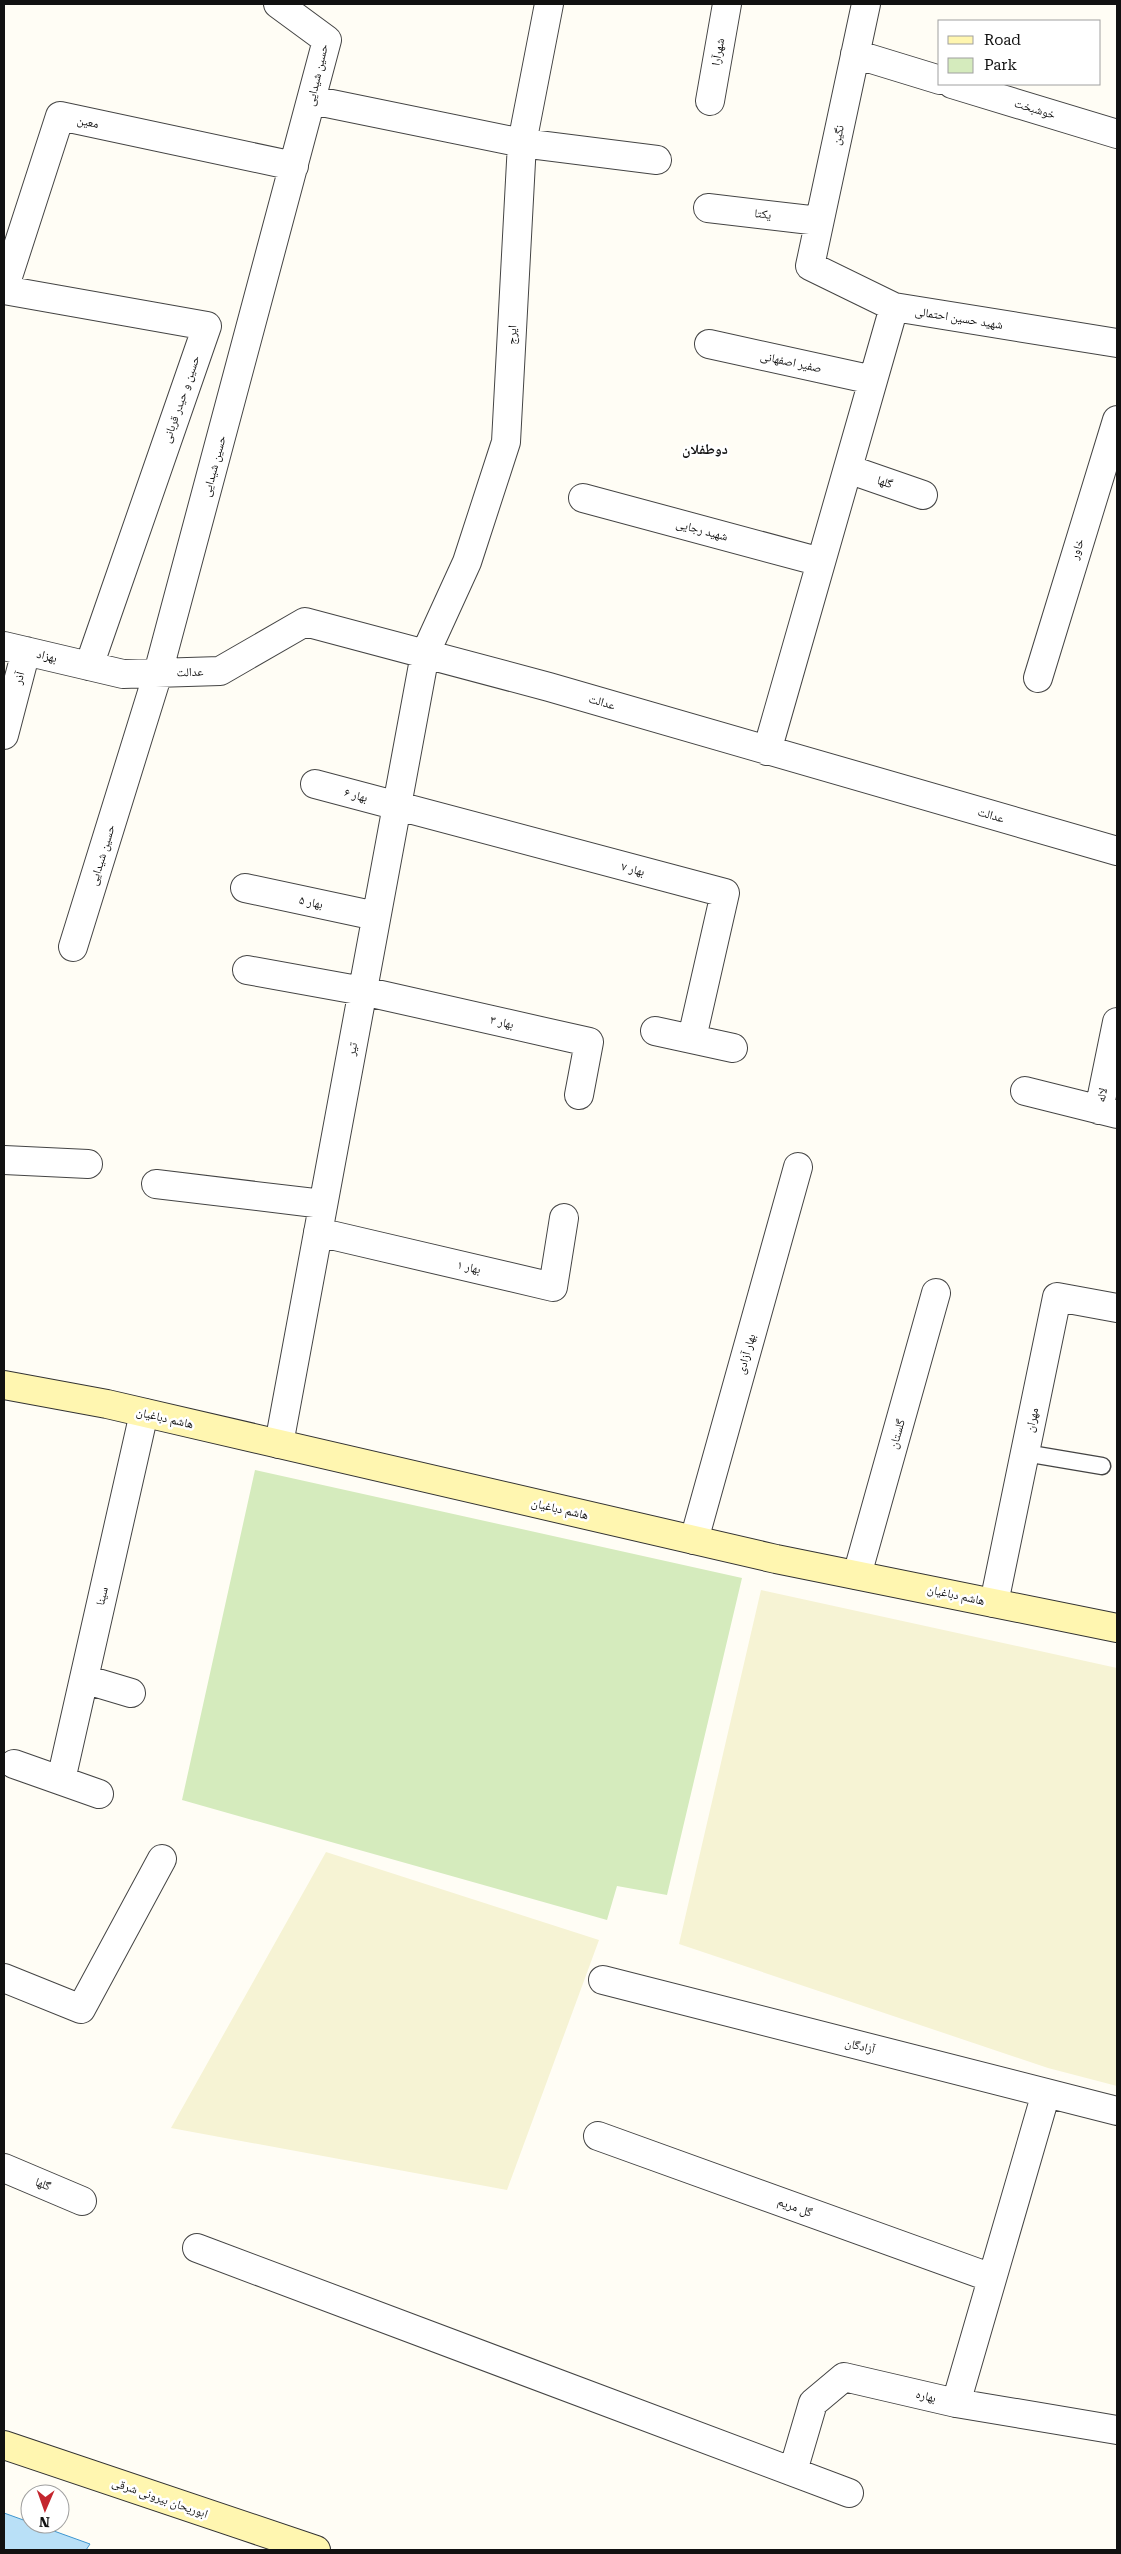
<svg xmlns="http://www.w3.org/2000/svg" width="1121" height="2554" font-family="'Roboto Serif','Noto Naskh Arabic',serif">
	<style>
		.farmland { fill: #f6f3d4 }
		.green { fill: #d5ebbd }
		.water { fill: #b9e0f7; stroke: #3f96cf }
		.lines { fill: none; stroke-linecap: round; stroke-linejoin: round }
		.lane-casing { stroke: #444; stroke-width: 19 }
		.street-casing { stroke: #444; stroke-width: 30 }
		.secondary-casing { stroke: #333; stroke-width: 30 }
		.lane { stroke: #fff; stroke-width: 16 }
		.street { stroke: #fff; stroke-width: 28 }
		.secondary { stroke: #fff6b0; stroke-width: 28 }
		.labels { text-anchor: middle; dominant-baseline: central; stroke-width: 5; stroke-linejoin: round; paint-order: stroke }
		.street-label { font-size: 12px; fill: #111; stroke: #fff }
		.neighbourhood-label { font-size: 14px; font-weight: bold; fill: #111; stroke: #fff }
	</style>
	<rect width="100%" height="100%" fill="#fffdf5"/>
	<path class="farmland" d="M 761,1590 L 1117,1668 L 1117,2086 L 1048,2068 L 679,1944 Z
		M 326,1852 L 599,1940 L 507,2190 L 171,2128 Z"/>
	<path class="green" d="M 255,1470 L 742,1578 L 667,1895 L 617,1886 L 607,1920 L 182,1800 Z"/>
	<path class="water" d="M 4,2513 L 90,2544 L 86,2550 L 4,2550 Z"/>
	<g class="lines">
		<defs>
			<path id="lane" d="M 1025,1453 L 1102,1466"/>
			<path id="street" d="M 866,4 L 810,266 L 894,307 L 1117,343
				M 855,54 L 940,80
				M 952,84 L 1117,134
				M 312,100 L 522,143 L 657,160
				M 710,101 L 727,4
				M 708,208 L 819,221
				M 4,289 L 60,116 L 294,166
				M 4,290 L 207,326 L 89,666
				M 709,344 L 873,380
				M 848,469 L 923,495
				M 583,498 L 821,562
				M 4,646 L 123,674 L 220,671 L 305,622 L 549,687 L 1117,851
				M 1038,678 L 1117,420
				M 4,735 L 26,651
				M 767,751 L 894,307
				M 315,784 L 725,893 L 692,1038
				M 245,888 L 376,916
				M 73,947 L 158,673 L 327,40 L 278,4
				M 247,970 L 363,991 L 589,1042 L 579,1095
				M 655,1031 L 733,1048
				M 1025,1091 L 1117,1114
				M 1099,1110 L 1117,1022
				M 4,1160 L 88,1164
				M 156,1184 L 323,1204
				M 318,1232 L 553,1287 L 564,1218
				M 279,1444 L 425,654 L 467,562 L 506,442 L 522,143 L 549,4
				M 694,1540 L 798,1167
				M 857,1575 L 936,1293
				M 994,1603 L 1057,1297 L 1117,1308
				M 84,1679 L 131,1693
				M 14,1764 L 99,1794
				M 61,1780 L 144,1413
				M 4,1978 L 81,2009 L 162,1859
				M 603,1980 L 1117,2111
				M 598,2136 L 992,2278
				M 4,2168 L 82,2201
				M 197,2248 L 849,2493
				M 956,2403 L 1046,2093
				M 793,2471 L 813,2403 L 844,2377 L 956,2403 L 1117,2430"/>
			<path id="secondary" d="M 4,1385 L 107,1404 L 776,1559 L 1117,1628
				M 4,2445 L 316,2550"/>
		</defs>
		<use href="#lane" class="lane-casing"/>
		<use href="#street" class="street-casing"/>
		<use href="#secondary" class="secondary-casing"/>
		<use href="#lane" class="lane"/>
		<use href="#street" class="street"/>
		<use href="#secondary" class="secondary"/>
	</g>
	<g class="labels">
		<g class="street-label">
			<text transform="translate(718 52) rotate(-80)">شهرآرا</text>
			<text transform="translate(317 75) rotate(-77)">حسین شیدایی</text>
			<text transform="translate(1035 109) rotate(17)">خوشبخت</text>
			<text transform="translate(88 122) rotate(12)">معین</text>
			<text transform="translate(838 135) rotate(-78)">نگین</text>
			<text transform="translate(763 214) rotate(7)">یکتا</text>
			<text transform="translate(959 318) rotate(9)">شهید حسین احتمالی</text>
			<text transform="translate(512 335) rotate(-87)">ایرج</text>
			<text transform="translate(791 362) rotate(12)">صفیر اصفهانی</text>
			<text transform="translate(181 399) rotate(-71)">حسین و حیدر قربانی</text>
			<text transform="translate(214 466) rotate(-75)">حسین شیدایی</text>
			<text transform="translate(885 482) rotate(19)">گلها</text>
			<text transform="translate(702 530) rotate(15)">شهید رجایی</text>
			<text transform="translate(1077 549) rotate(-73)">خاور</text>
			<text transform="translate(47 656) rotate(14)">بهزاد</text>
			<text transform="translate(190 672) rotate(-2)">عدالت</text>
			<text transform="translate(19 678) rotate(-75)">آذر</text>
			<text transform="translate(602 702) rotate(16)">عدالت</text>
			<text transform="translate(356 795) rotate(15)">بهار ۶</text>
			<text transform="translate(991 815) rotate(16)">عدالت</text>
			<text transform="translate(102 855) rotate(-73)">حسین شیدایی</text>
			<text transform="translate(633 869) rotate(15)">بهار ۷</text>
			<text transform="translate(311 902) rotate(12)">بهار ۵</text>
			<text transform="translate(502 1022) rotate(13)">بهار ۳</text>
			<text transform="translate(352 1049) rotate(-80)">تیر</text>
			<text transform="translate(1102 1095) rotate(-79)">لاله</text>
			<text transform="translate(469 1267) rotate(13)">بهار ۱</text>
			<text transform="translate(746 1354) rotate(-74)">بهار آزادی</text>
			<text transform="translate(165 1418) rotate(13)">هاشم دباغیان</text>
			<text transform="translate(1032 1420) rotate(-78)">مهران</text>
			<text transform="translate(897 1434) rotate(-74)">گلستان</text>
			<text transform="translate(560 1509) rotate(13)">هاشم دباغیان</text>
			<text transform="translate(956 1595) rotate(12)">هاشم دباغیان</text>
			<text transform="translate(102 1596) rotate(-77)">سینا</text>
			<text transform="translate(860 2046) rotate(14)">آزادگان</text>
			<text transform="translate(43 2184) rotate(23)">گلها</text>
			<text transform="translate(795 2207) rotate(20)">گل مریم</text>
			<text transform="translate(926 2396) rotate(13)">بهاره</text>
			<text transform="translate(160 2498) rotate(19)">ابوریحان بیرونی شرقی</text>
		</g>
		<g class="neighbourhood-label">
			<text x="705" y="449">دوطفلان</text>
		</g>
	</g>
	<rect width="1121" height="2554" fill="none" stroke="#111111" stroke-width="10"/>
	<rect x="938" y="20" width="162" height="65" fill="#ffffff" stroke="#a0a0a0"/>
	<rect x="948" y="36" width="25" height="8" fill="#fff6b0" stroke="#a0a0a0"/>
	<text x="984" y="45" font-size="15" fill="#111111">Road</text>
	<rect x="948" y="58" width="25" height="15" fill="#d5ebbd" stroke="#a0a0a0"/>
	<text x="984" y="70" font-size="15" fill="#111111">Park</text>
	<g transform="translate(45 2509) rotate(182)"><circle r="24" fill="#ffffff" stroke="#a0a0a0"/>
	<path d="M0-4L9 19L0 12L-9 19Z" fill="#c4262e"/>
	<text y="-8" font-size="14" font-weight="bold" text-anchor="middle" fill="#111111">N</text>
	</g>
</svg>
